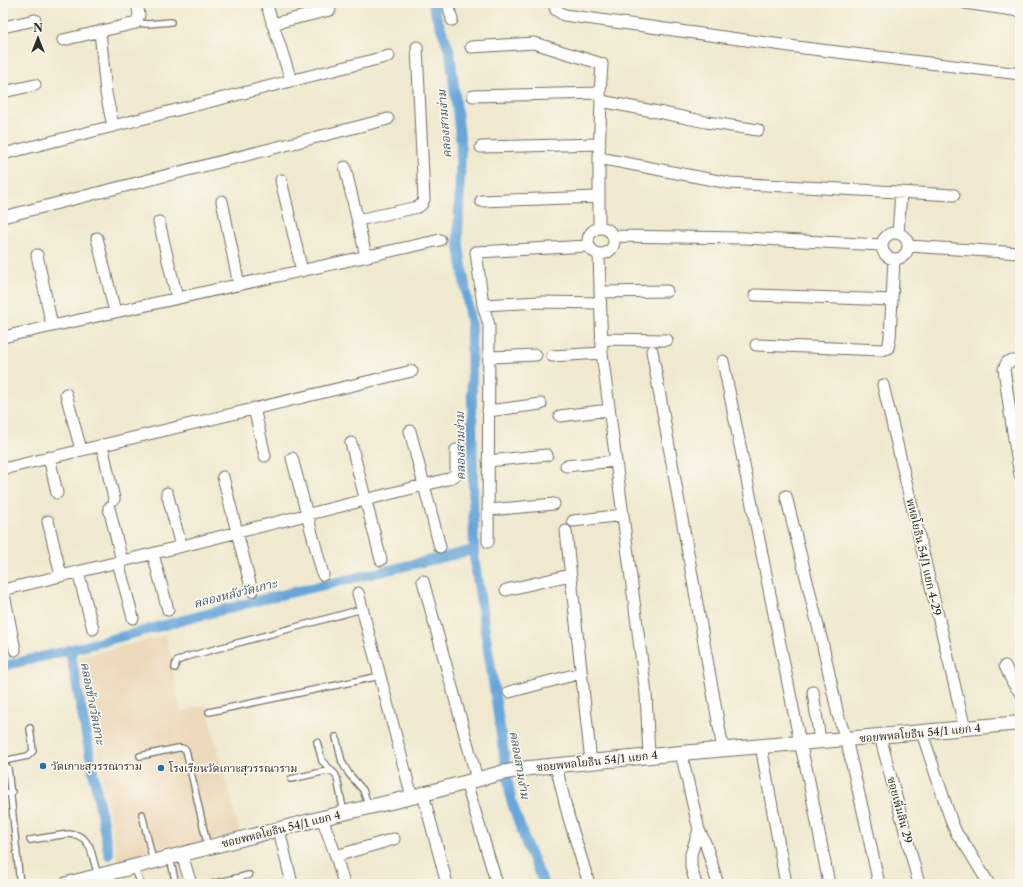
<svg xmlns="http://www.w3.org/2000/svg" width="1023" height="887" font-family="'Libre Caslon Text','Noto Serif Thai',serif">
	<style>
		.built { fill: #ecd8ba }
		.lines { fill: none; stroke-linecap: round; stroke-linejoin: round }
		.canal { stroke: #67a6d9; stroke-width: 10 }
		.service-casing { stroke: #706e64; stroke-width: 8 }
		.minor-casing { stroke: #706e64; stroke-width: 13 }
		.tertiary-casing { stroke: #706e64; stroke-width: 16 }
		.service { stroke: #fff; stroke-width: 5.5 }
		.minor { stroke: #fff; stroke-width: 11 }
		.tertiary { stroke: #fff; stroke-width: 14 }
		.poi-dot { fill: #1f6fb2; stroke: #fbf7ec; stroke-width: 1.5 }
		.labels { text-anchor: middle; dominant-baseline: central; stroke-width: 3.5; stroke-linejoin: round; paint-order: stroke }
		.street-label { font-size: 11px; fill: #2b2b2b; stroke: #fbf7ec }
		.poi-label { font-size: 11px; fill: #2b2b2b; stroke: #fbf7ec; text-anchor: start }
		.water-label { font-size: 12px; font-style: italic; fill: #435c71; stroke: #fbf7ec }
	</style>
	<rect width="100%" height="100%" fill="#fbf7ec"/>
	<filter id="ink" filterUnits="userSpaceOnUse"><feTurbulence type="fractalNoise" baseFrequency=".025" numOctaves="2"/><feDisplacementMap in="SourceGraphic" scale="8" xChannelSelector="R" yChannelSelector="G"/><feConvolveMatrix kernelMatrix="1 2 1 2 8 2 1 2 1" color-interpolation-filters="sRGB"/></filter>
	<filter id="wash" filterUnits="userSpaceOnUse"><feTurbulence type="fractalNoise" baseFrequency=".012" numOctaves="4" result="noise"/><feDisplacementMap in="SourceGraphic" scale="16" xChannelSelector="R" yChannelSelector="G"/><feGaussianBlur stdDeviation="0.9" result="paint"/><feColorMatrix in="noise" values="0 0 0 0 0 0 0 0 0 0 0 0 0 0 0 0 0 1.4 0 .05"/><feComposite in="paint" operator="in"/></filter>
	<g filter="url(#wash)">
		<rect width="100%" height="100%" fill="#f0e9cf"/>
		<path class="built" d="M 166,635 L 181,711 L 206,705 L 240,833 L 118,861 L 79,657 Z"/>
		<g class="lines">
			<path class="canal" d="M 433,3 L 434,10 L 450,52 L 461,144 L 458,239 L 471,326 L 474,557 L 511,800 L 528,849 L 544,884
				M 70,650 L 109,855
				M 3,666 L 70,650 L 264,599 L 474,550"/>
		</g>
	</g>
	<g filter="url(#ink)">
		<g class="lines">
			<defs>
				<path id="service" d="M 136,23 L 148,24 L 171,22
					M 175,668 L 176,662 L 186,657 L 362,609
					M 209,712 L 380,676
					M 336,737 L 342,762 L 349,774 L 363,790 L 369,807
					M 317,742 L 322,761 L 335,774 L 337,778 L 344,813
					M 140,756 L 178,748 L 182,748 L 186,750 L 208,848
					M 3,761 L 28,756 L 33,751 L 30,728
					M 3,764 L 8,768 L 20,884
					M 291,779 L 331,770
					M 3,794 L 12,792
					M 142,814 L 153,861
					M 30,840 L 68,834 L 77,835 L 84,839 L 90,847 L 98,876
					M 170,858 L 176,884
					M 134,867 L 141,884
					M 212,884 L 249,875"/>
				<path id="minor" d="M 266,3 L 291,80
					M 448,3 L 452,20
					M 554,3 L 556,10 L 564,15 L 804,48 L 1020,74
					M 965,3 L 1020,11
					M 272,24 L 330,10
					M 3,27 L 35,20
					M 100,31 L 106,93 L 113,126
					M 63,40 L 136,23 L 139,15 L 137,3
					M 471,47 L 534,43 L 602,64 L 600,93 L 601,101 L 599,158 L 599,227
					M 3,92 L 35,85
					M 473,96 L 600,93
					M 601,101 L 663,113 L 706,122 L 758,130
					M 481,147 L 600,144
					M 3,154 L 389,56
					M 599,158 L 729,183 L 954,195
					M 345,167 L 366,256
					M 281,180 L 302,271
					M 222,201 L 239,285
					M 481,201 L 599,197
					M 3,217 L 388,119
					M 358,220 L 418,207 L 422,204 L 424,199 L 417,47
					M 159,222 L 177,298
					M588 241a13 13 0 1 1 26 0a13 13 0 1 1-26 0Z
					M 898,233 L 901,193
					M882 246a13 13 0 1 1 26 0a13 13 0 1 1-26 0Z
					M 614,236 L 744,238 L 882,245
					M 97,238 L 115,312
					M 908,246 L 1020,253
					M 599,254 L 602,353 L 646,694 L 649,756
					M 37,255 L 52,326
					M 600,292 L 667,291
					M 755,295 L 892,300
					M 483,305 L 476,252 L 588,246
					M 3,337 L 440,240
					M 601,339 L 667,340
					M 756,345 L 882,350 L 888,348 L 890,338 L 894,259
					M 652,351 L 723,749
					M 552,356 L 602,353
					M 489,357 L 536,355
					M 723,361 L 800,743 L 808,776 L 829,884
					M 1020,361 L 1012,361 L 1007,362 L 1004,369 L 1012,426 L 1020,475
					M 883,385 L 965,729
					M 66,394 L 81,450
					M 254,408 L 265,456
					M 488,411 L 541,404
					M 560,416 L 609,410
					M 410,431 L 440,547
					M 351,443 L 381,560
					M 102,445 L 114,499
					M 49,457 L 57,493
					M 292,458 L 323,575
					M 488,461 L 547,455
					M 566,466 L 615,461
					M 3,469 L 412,371
					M 223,477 L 252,591
					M 167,493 L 181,546
					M 786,496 L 823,646 L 838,715 L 846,739 L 863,811 L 879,884
					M 109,508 L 122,561
					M 489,510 L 554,504
					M 48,521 L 61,576
					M 573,521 L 623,515
					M 566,531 L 591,762
					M 488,542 L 489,325 L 483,305 L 541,302 L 600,303
					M 153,554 L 168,610
					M 118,562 L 133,618
					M 78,572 L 93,629
					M 423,581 L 477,779
					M 3,589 L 15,650
					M 3,590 L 143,556 L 448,479 L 456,475 L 456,450
					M 506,590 L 570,575
					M 358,593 L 412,797
					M 1005,666 L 1013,683 L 1020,692
					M 509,692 L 581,673
					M 813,692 L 820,741
					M 922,733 L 952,823 L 957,834 L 966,846 L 989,884
					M 880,736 L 919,884
					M 761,746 L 786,884
					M 681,753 L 699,830 L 706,845 L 718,884
					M 556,766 L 568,815 L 589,884
					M 466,782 L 497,884
					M 423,794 L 447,884
					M 322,818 L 336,856 L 344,884
					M 279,830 L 292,884
					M 182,855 L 191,884
					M 336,856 L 394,839
					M 696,884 L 691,867 L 691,854 L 699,830"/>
				<path id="tertiary" d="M 67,884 L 322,818 L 412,797 L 501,773 L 529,768 L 681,753 L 846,739 L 1020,723"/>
			</defs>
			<use href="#service" class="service-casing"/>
			<use href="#minor" class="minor-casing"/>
			<use href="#tertiary" class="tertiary-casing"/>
			<use href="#service" class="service"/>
			<use href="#minor" class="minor"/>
			<use href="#tertiary" class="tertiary"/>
		</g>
	</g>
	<g class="poi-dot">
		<circle cx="43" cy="766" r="4"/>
		<circle cx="161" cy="768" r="4"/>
	</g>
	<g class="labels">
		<g class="street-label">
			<text transform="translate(924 557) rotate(77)">พหลโยธิน 54/1 แยก 4-29</text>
			<text transform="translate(920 733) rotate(-5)">ซอยพหลโยธิน 54/1 แยก 4</text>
			<text transform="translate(597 761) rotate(-6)">ซอยพหลโยธิน 54/1 แยก 4</text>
			<text transform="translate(900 810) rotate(75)">ซอยเพิ่มสิน 29</text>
			<text transform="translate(281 829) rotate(-14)">ซอยพหลโยธิน 54/1 แยก 4</text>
		</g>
		<g class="poi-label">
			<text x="51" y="766">วัดเกาะสุวรรณาราม</text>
			<text x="169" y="768">โรงเรียนวัดเกาะสุวรรณาราม</text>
		</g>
		<g class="water-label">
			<text transform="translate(444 124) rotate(-95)">คลองสามง่าม</text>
			<text transform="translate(460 446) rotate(-91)">คลองสามง่าม</text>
			<text transform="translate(235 593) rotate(-14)">คลองหลังวัดเกาะ</text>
			<text transform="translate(93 703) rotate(79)">คลองข้างวัดเกาะ</text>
			<text transform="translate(520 765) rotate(80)">คลองสามง่าม</text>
		</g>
	</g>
	<rect width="1023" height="887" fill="none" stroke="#fbf7ec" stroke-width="16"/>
	<g transform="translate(38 38)" stroke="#fbf7ec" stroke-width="3" paint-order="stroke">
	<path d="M0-3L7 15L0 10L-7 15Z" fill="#2b2b2b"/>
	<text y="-6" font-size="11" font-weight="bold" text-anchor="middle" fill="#2b2b2b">N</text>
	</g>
</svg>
